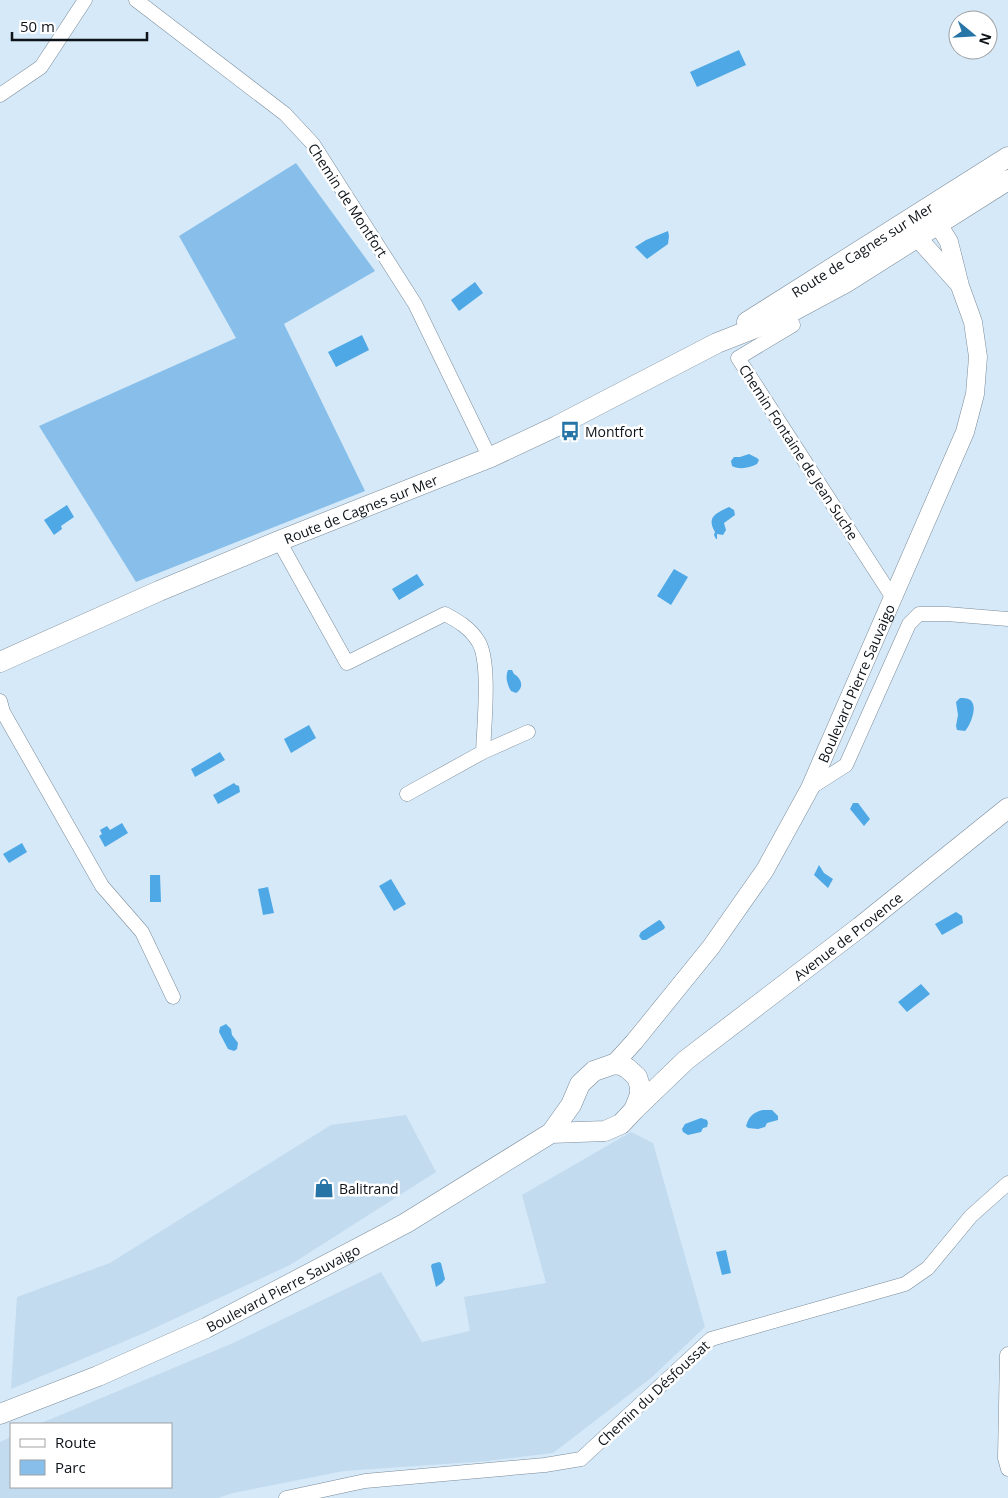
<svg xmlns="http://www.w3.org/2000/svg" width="1008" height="1498" font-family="'Open Sans',sans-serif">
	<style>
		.built { fill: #c2dbef }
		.green { fill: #87bfea }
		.water { fill: #4da8e5 }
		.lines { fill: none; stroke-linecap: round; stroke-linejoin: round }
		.minor-casing { stroke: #7a8b99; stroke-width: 15 }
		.tertiary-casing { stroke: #7a8b99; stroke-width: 19 }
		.secondary-casing { stroke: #7a8b99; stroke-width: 21 }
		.minor { stroke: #fff; stroke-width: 14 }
		.tertiary { stroke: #fff; stroke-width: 18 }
		.secondary { stroke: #fff; stroke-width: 20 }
		.labels { text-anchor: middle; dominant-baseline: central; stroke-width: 5; stroke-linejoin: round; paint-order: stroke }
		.street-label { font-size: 14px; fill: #0d1318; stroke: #fff }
		.poi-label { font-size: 14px; fill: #0d1318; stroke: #fff; text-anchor: start }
	</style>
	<rect width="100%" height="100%" fill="#d6e9f8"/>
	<path class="built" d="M 406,1115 L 436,1172 L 290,1265 L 144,1333 L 11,1389 L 17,1297 L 110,1263 L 331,1125 Z
		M 631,1132 L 653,1143 L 705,1327 L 651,1378 L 553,1453 L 487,1461 L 344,1471 L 233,1493 L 218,1498 L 0,1498 L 0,1442 L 11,1437 L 11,1487 L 171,1487 L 171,1424 L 39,1424 L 231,1344 L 381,1272 L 422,1342 L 470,1331 L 464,1297 L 546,1283 L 522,1195 Z"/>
	<path class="green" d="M 296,163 L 375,271 L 284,324 L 365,491 L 136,582 L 39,426 L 236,338 L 179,236 Z"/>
	<path class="water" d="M 739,50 L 746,65 L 697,87 L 690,72 Z
		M 668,231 L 669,236 L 668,244 L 647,259 L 635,247 L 646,240 Z
		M 475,282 L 483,293 L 459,311 L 451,300 Z
		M 362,335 L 369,350 L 336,367 L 328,352 Z
		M 749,454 L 757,458 L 759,460 L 757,464 C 749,468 740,470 732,466 L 731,461 L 734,457 L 740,457 Z
		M 67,505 L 74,517 L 61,526 L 62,529 L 54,535 L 44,520 Z
		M 729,507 L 734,510 L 735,515 L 724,523 L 726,530 L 723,535 L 717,534 L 717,539 L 716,539 L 714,535 L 715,532 C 706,517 716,513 729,507 Z
		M 674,569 L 688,577 L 671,605 L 657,596 Z
		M 417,574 L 424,585 L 399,600 L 392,589 Z
		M 508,670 L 512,670 L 514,674 C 521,678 525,687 516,693 L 511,691 C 507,684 505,677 508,670 Z
		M 960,698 C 964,698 970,698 972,702 C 977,709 970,726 965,731 L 957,730 L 956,726 L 958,715 L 956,702 Z
		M 309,725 L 316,738 L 291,753 L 284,739 Z
		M 220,752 L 225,760 L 195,777 L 191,769 Z
		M 234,783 L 236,785 L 239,786 L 240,792 L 218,804 L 213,795 Z
		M 853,803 L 858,803 L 870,819 L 864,826 L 850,809 Z
		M 122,823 L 128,833 L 105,847 L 99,836 L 102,834 L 100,830 L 107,826 L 110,830 Z
		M 22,843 L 27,852 L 9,863 L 3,854 Z
		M 819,865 L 824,873 L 833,879 L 828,888 L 814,875 Z
		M 150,875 L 160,875 L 161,902 L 150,902 Z
		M 391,879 L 406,904 L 394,911 L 379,886 Z
		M 268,887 L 274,913 L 263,915 L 258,889 Z
		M 956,912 L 962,916 L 963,923 L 942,935 L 935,924 Z
		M 659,920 L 661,921 L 665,927 L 664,929 L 646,940 L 642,940 L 639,936 L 641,932 Z
		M 921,984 L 930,994 L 907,1012 L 898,1002 Z
		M 226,1024 L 231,1029 L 232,1035 L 238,1043 L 237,1049 L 234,1051 L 228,1049 L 219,1032 L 220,1027 Z
		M 763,1110 L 772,1110 L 778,1116 L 778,1120 L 767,1123 L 765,1127 L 758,1129 L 748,1128 L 746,1126 C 749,1116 754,1112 763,1110 Z
		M 701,1118 L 707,1120 L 708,1123 L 707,1127 L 703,1128 L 701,1132 L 688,1135 L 683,1132 L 682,1129 L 685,1124 Z
		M 726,1250 L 731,1273 L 722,1275 L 716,1252 Z
		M 439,1262 L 441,1263 L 445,1279 L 442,1283 L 436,1287 L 431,1266 L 432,1264 Z"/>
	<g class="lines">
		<defs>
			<path id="minor" d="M 136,0 L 285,114 L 313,144 L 415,304 L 486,450 L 491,457
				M 0,95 L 41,67 L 85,0
				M 784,307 L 793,325 L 738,358 L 893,598
				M 279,541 L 347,663 L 445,614 C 458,621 470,628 478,641 C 491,660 484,726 483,752 L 407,794
				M 0,701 L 3,712 L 102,886 L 142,932 L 173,997
				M 483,752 L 528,732
				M 810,788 L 846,765 L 909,624 L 919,614 L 947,614 L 1008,619
				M 1008,1354 L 1007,1355 L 1005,1458 L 1008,1469
				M 286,1498 L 365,1481 L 545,1465 L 581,1459 L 711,1339 L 905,1284 L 928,1268 L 971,1216 L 1008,1183"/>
			<g id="tertiary">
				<path d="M 924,226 L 918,237 L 924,245 L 958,283"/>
				<path id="s1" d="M 614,1064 L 634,1042 L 711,947 L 765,870 L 810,788 L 965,432 L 975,394 L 978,357 L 973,322 L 960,286 L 949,242 L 938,224"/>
			</g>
			<g id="secondary">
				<path id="s2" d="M 747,322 L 1008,157"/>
				<path id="s3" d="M 0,662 L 159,591 L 279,541 L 491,457 L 557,426 L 717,343 L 778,319 L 845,283 L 1008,180"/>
				<path id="s4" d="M 634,1110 L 686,1060 L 860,927 L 1008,808"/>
				<path id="s5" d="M 0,1414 L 98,1376 L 206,1328 L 406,1223 L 551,1133 L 571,1105 L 580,1084 L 594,1071 L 614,1064 L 621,1065 L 627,1068 L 637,1077 L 640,1086 L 640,1095 L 634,1110 L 621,1124 L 605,1131 L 551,1133"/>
			</g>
		</defs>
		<use href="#minor" class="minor-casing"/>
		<use href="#tertiary" class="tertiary-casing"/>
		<use href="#secondary" class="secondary-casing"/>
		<use href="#minor" class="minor"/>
		<use href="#tertiary" class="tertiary"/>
		<use href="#secondary" class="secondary"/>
	</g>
	<defs>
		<symbol id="bus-bare" viewBox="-9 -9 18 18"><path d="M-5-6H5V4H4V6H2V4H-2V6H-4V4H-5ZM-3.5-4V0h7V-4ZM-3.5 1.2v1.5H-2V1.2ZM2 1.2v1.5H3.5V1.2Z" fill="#2775a7" stroke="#fff" stroke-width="2.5" paint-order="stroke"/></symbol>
		<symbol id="shop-bare" viewBox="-9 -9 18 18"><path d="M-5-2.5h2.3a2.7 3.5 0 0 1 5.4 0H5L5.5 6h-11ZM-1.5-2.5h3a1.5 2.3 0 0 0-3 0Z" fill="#2775a7" stroke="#fff" stroke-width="2.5" paint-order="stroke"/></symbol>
	</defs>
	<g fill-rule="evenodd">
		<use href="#bus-bare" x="556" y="417" width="28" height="28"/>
		<use href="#shop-bare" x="310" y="1174" width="28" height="28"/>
	</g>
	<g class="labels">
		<g class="street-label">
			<text transform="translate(348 200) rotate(57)">Chemin de Montfort</text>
			<text stroke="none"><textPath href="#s2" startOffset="136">Route de Cagnes sur Mer</textPath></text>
			<text transform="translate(799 452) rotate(57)">Chemin Fontaine de Jean Suche</text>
			<text stroke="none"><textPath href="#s3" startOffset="392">Route de Cagnes sur Mer</textPath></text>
			<text stroke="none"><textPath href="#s1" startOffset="454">Boulevard Pierre Sauvaigo</textPath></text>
			<text stroke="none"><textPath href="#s4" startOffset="276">Avenue de Provence</textPath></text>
			<text stroke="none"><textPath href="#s5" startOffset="310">Boulevard Pierre Sauvaigo</textPath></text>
			<text transform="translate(653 1393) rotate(-43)">Chemin du Désfoussat</text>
		</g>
		<g class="poi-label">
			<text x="585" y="431">Montfort</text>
			<text x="339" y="1188">Balitrand</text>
		</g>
	</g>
	<rect x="10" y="1423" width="162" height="65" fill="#ffffff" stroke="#9ea1a3"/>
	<rect x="20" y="1439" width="25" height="8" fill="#ffffff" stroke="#9ea1a3"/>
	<text x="55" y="1448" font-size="15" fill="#0d1318">Route</text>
	<rect x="20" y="1460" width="25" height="15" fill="#87bfea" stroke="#9ea1a3"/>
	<text x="55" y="1473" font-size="15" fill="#0d1318">Parc</text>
	<g transform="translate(973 35) rotate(108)"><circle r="24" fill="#ffffff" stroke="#9ea1a3"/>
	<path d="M0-4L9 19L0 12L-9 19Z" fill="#2775a7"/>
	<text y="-8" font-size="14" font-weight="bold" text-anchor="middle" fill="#0d1318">N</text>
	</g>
	<path d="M12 32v8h135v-8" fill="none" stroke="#0d1318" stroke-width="2.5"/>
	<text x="20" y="32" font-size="15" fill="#0d1318" stroke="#ffffff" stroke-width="4" paint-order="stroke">50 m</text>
</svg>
